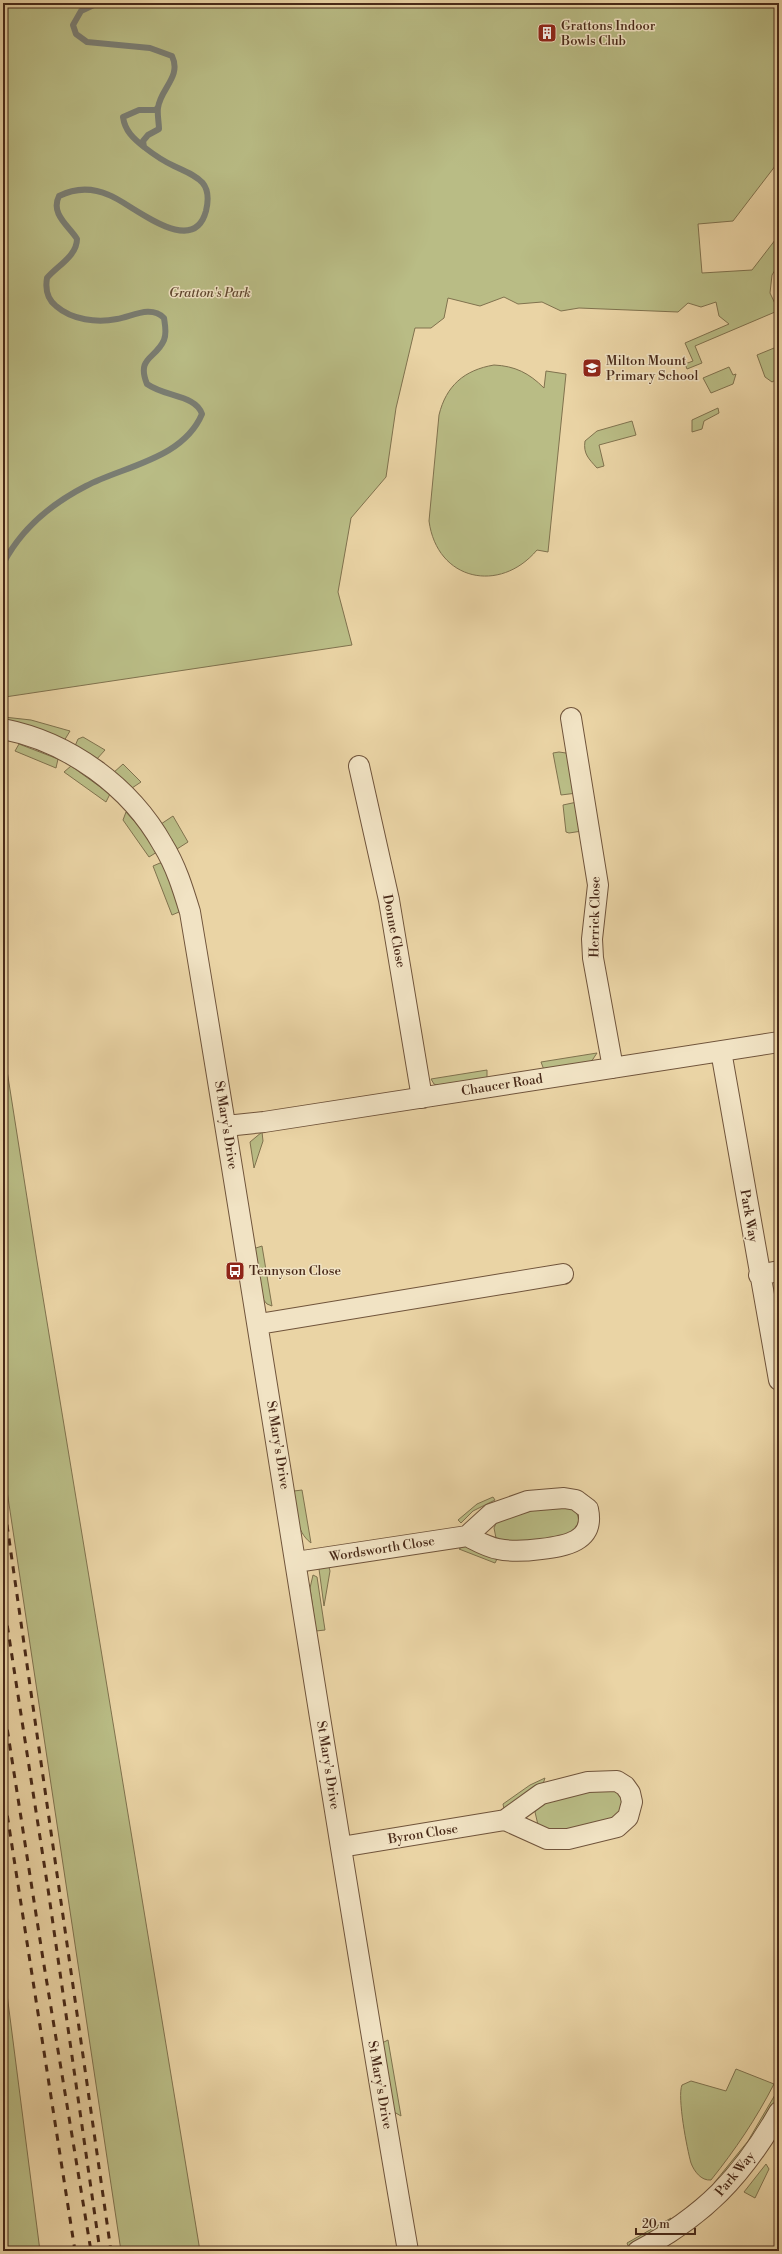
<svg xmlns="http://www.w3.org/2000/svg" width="782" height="2254" font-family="'Libre Bodoni',serif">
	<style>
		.green { fill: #b9bc85; stroke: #80724e }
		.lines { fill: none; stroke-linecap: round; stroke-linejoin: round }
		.stream { stroke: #7a7e74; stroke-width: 6 }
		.minor-casing { stroke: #70543b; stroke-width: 22 }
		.minor { stroke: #f1e3c4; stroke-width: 20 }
		.rail { stroke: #482918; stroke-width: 3; stroke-dasharray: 7 7; stroke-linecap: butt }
		.labels { text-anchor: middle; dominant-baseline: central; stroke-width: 3; stroke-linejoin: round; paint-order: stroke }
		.poi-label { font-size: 13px; fill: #482918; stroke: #f1e3c4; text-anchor: start }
		.park-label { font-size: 13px; font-style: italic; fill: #5f462e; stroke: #f1e3c4 }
		.street-label { font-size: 13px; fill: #482918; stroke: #f1e3c4 }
	</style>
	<rect width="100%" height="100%" fill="#ead4a5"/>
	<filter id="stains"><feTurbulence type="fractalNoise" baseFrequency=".005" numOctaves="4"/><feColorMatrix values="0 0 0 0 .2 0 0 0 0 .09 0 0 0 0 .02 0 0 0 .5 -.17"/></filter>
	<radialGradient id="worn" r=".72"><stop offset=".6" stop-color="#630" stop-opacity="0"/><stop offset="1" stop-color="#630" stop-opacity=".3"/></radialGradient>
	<path class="green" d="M 3,3 L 779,3 L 779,161 L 733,221 L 698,224 L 702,273 L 752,270 L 779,235 L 779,264 L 772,275 L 770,293 L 779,312 L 779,321 L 775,312 L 695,346 L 702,363 L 687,369 L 685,364 L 693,361 L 685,343 L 729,324 L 719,316 L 716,302 L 701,307 L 688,303 L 678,312 L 579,308 L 561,311 L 542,302 L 518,304 L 504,297 L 480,306 L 448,298 L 444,318 L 431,328 L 415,328 L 396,408 L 386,477 L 351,518 L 338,592 L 352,645 L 5,697 L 5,710 L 3,710 Z
		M 779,346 L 779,378 L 772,382 L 765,377 L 757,355 Z
		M 494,365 C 515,366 529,373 544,388 L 546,371 L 566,374 L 548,552 L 537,550 C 500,594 437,581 429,521 L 439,415 C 446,386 464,370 494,365 Z
		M 729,367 L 733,375 L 736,374 L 733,384 L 711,393 L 703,378 Z
		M 718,408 L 719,413 L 704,421 L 702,429 L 692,432 L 692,420 Z
		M 632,421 L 636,435 L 599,445 L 604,466 L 597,468 C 589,459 583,454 585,441 L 597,431 Z
		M 4,717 L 31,720 L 70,731 L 64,741 L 3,721 Z
		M 83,737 L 105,750 L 96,760 L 75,746 L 78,739 Z
		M 19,744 L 58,759 L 56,768 L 15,751 Z
		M 559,752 L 566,753 L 570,759 L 577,793 L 561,795 L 553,753 Z
		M 123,764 L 141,782 L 129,790 L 112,774 Z
		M 71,766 L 110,794 L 106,802 L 64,772 Z
		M 577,802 L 582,831 L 569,833 L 566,832 L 563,805 Z
		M 126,812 L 144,832 L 157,852 L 149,857 L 123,820 Z
		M 173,816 L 188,842 L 177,849 L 175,848 L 161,824 Z
		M 160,863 L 163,864 L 181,909 L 179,912 L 172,915 L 153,866 Z
		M 3,1045 L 36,1255 L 200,2251 L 121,2251 L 3,1464 Z
		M 597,1053 L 591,1062 L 544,1070 L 541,1062 Z
		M 487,1070 L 487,1080 L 439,1086 L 434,1084 L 431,1079 Z
		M 262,1132 L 263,1141 L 254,1168 L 250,1142 Z
		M 262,1246 L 272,1306 L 267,1304 L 262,1298 L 253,1249 Z
		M 302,1490 L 311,1543 C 295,1531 296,1509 294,1491 Z
		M 493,1497 L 495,1500 L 473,1511 L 461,1523 L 458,1520 L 477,1504 Z
		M 541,1508 L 574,1508 C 591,1535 557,1537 539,1540 C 531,1541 522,1544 514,1544 C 509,1544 502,1540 496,1538 L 494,1528 L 497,1521 Z
		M 464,1546 L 497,1559 L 495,1563 L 459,1549 Z
		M 328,1563 L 330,1571 L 324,1606 L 319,1569 Z
		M 313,1575 L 317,1577 L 325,1630 L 316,1631 L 310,1588 Z
		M 545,1778 L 543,1784 L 504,1809 L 503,1804 L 530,1785 Z
		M 605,1787 L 618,1791 L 624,1803 L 618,1817 L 558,1832 L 551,1832 L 538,1825 L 535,1812 L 541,1802 Z
		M 3,1963 L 40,2251 L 3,2251 Z
		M 388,2040 L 401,2116 L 394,2112 L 382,2043 Z
		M 736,2069 L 774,2084 C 756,2119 735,2150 711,2180 C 701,2181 694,2171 691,2163 C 687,2149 677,2097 682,2085 L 691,2081 L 726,2091 Z
		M 779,2088 C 779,2115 735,2163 718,2185 L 714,2183 L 748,2141 Z
		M 766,2164 L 769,2169 L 755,2198 L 744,2192 Z
		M 671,2218 L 673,2223 L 629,2248 L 627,2243 Z"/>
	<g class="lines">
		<path class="stream" d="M 144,147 C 133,138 125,131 123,117 L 139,110 L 156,110 L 158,107
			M 3,564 C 21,529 51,504 86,486 C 124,466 183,459 202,414 C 196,395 165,397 147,384 C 136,357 156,359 164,340 C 167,333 165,325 164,318 C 151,305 133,316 117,319 C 97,323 72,320 56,306 C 47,299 45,290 47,278 C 57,266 77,256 77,239 C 69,226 50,214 59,196 C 75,188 93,188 109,195 C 131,203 193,260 206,211 C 213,182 198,177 174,166 C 163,161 153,154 144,147 L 143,141 L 148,135 L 159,129 C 159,123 157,114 158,108 C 160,89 182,77 172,56 L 150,48 L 87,42 L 76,34 L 73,25 L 81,11 L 98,3"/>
		<defs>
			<path id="minor" d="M 571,718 L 598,885 L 592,939 L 593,958 L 613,1068
				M 3,729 C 69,742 130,786 163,845 C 176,866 183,889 190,912 C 265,1358 331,1805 408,2251
				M 359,766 L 389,900 L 422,1098
				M 721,1051 L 779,1380
				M 226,1126 L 264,1122 L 779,1042
				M 759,1275 L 779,1271
				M 259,1324 L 563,1274
				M 296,1562 L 467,1536 L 491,1514 L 528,1501 L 564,1498 L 576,1500 L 588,1509 C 595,1542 565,1546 541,1549 C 526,1551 512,1552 498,1549 C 487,1547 477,1541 467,1536
				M 341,1847 L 505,1820 L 541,1794 L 588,1782 L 617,1781 L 625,1786 L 630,1793 L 632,1802 L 628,1817 L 617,1827 L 568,1839 L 547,1839 L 505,1820
				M 638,2251 C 704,2216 742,2177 779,2112"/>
		</defs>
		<use href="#minor" class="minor-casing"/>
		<use href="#minor" class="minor"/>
		<path class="rail" d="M 3,1497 L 111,2251
			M 3,1598 L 48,1889 L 100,2251
			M 3,1702 L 43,1959 L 91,2251
			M 3,1788 L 75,2251"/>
	</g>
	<defs>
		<symbol id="building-square" viewBox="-11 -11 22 22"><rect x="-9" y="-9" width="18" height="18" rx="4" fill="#8f2418" stroke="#f1e3c4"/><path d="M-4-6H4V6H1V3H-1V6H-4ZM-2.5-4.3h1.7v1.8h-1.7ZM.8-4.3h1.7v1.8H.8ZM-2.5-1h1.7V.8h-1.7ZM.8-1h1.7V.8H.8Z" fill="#fff"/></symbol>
		<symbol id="school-square" viewBox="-11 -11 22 22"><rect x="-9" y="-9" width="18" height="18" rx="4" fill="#8f2418" stroke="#f1e3c4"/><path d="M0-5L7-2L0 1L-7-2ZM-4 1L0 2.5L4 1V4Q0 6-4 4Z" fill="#fff"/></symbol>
		<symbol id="bus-square" viewBox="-11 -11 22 22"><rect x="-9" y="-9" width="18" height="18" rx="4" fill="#8f2418" stroke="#f1e3c4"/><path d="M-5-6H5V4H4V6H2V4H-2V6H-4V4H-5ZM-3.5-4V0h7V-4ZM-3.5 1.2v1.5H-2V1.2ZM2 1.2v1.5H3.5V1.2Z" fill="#fff"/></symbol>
	</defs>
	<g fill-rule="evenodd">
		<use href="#building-square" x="536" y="22" width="22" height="22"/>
		<use href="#school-square" x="581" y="357" width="22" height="22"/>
		<use href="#bus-square" x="224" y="1260" width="22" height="22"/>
	</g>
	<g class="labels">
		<g class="poi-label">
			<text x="561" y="26">Grattons Indoor<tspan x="561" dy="15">Bowls Club</tspan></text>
			<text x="606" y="361">Milton Mount<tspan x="606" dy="15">Primary School</tspan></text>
			<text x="249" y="1271">Tennyson Close</text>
		</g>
		<g class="park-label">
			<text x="210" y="293">Gratton's Park</text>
		</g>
		<g class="street-label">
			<text transform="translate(595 917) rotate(-89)">Herrick Close</text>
			<text transform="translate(394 931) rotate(79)">Donne Close</text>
			<text transform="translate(502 1085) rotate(-9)">Chaucer Road</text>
			<text transform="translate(226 1125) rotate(81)">St Mary's Drive</text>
			<text transform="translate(749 1216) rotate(80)">Park Way</text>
			<text transform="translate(278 1445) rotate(81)">St Mary's Drive</text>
			<text transform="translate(382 1549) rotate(-9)">Wordsworth Close</text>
			<text transform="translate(328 1765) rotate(81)">St Mary's Drive</text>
			<text transform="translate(423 1834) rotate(-9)">Byron Close</text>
			<text transform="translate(380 2085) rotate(80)">St Mary's Drive</text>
			<text transform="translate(735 2174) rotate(-50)">Park Way</text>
		</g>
	</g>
	<rect width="782" height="2254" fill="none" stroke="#ead4a5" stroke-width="16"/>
	<rect x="4" y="4" width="774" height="2246" fill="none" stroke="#482918" stroke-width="2"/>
	<rect x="8" y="8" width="766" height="2238" fill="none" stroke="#482918"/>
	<path d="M636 2228v6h59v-6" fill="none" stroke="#482918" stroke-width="2"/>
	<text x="642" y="2228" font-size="12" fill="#482918" stroke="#f1e3c4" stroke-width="3" paint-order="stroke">20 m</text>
	<rect width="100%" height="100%" filter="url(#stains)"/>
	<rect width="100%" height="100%" fill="url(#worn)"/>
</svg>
